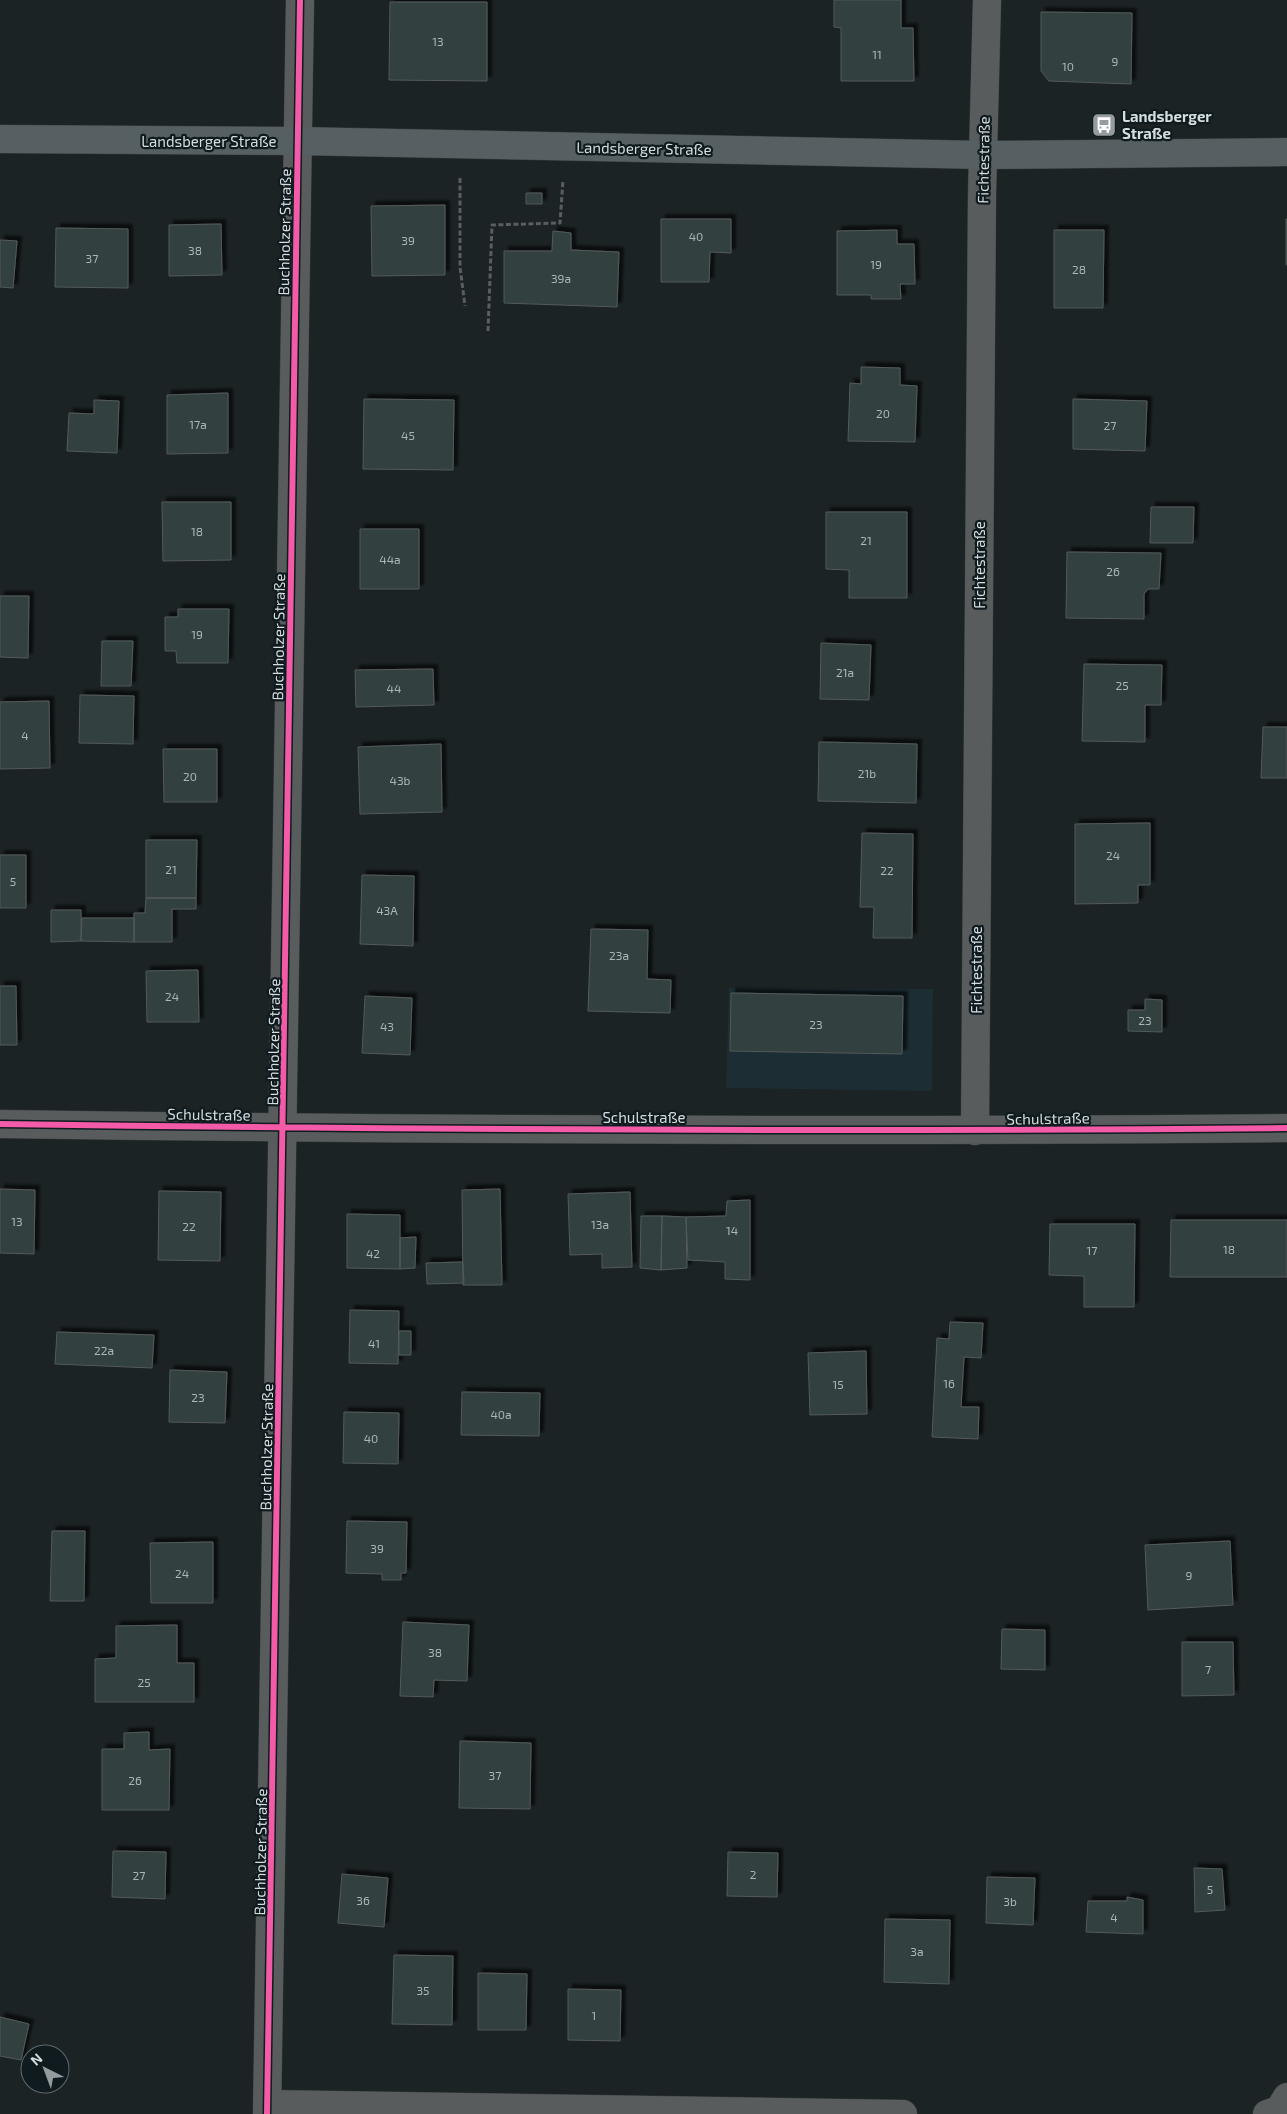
<svg xmlns="http://www.w3.org/2000/svg" width="1287" height="2114" font-family="'Exo 2',sans-serif">
	<style>
		.built { fill: #1c2d33 }
		.building { fill: #313f40; stroke: #545a5a; filter: url(#shadow) }
		.lines { fill: none; stroke-linecap: round; stroke-linejoin: round }
		.street-casing { stroke: #383e3f; stroke-width: 29 }
		.secondary-casing { stroke: #383e3f; stroke-width: 29 }
		.path { stroke: #595e60; stroke-width: 3; stroke-dasharray: 5 2.5; stroke-linecap: butt }
		.street { stroke: #585c5d; stroke-width: 28 }
		.secondary { stroke: #565f62; stroke-width: 28 }
		.cycleway-casing { stroke: #101b1f; stroke-width: 9 }
		.cycleway { stroke: #f35aa7; stroke-width: 6 }
		.labels { text-anchor: middle; dominant-baseline: central; stroke-width: 4.5; stroke-linejoin: round; paint-order: stroke }
		.number-label { font-size: 12px; fill: #acb6b7 }
		.poi-label { font-size: 15px; font-weight: bold; fill: #d5dddf; stroke: #101b1f; text-anchor: start }
		.street-label { font-size: 15px; fill: #d5dddf; stroke: #101b1f }
	</style>
	<defs>
		<filter id="shadow"><feDropShadow dx="4.5" dy="-4.5" stdDeviation="1" flood-color="#0009"/></filter>
	</defs>
	<rect width="100%" height="100%" fill="#1c2324"/>
	<path class="built" d="M 729,988 L 933,989 L 932,1091 L 726,1088 Z"/>
	<path class="building" d="M 834,0 L 901,0 L 901,28 L 913,28 L 914,81 L 841,81 L 841,28 L 834,27 Z
		M 390,2 L 487,2 L 487,81 L 389,80 Z
		M 1041,12 L 1132,13 L 1131,84 L 1049,81 L 1041,71 Z
		M 526,193 L 542,193 L 542,204 L 526,204 Z
		M 445,205 L 445,275 L 372,276 L 371,206 Z
		M 661,219 L 731,219 L 731,253 L 710,252 L 709,282 L 661,282 Z
		M 1286,219 L 1287,219 L 1287,265 L 1286,265 Z
		M 221,224 L 222,275 L 169,276 L 169,225 Z
		M 56,228 L 128,229 L 128,288 L 55,287 Z
		M 897,230 L 897,244 L 914,244 L 915,284 L 900,284 L 901,299 L 871,299 L 871,295 L 837,295 L 837,231 Z
		M 1054,230 L 1104,230 L 1103,308 L 1054,308 Z
		M 553,231 L 571,233 L 571,250 L 619,252 L 617,307 L 504,303 L 504,251 L 552,251 Z
		M 0,240 L 17,241 L 13,288 L 0,287 Z
		M 861,367 L 900,368 L 900,385 L 917,386 L 915,442 L 848,441 L 850,383 L 861,384 Z
		M 228,393 L 228,453 L 167,454 L 167,395 Z
		M 364,399 L 454,400 L 453,470 L 363,469 Z
		M 1073,399 L 1147,401 L 1145,451 L 1073,449 Z
		M 94,400 L 119,401 L 117,453 L 67,451 L 69,413 L 94,414 Z
		M 162,502 L 231,502 L 231,560 L 163,561 Z
		M 1151,507 L 1194,507 L 1193,543 L 1150,543 Z
		M 826,512 L 907,512 L 907,598 L 849,598 L 849,570 L 826,569 Z
		M 360,529 L 419,529 L 419,589 L 360,589 Z
		M 1067,552 L 1161,553 L 1159,589 L 1148,589 L 1144,594 L 1144,619 L 1066,618 Z
		M 0,596 L 29,596 L 28,658 L 0,657 Z
		M 178,609 L 229,609 L 228,663 L 177,663 L 176,651 L 165,651 L 165,617 L 178,617 Z
		M 102,641 L 133,641 L 131,686 L 101,686 Z
		M 821,643 L 871,645 L 869,700 L 820,699 Z
		M 1084,664 L 1162,665 L 1161,705 L 1145,705 L 1145,742 L 1082,741 Z
		M 433,669 L 434,705 L 356,707 L 355,670 Z
		M 80,695 L 134,696 L 133,744 L 79,743 Z
		M 49,701 L 50,768 L 0,769 L 0,702 Z
		M 1263,727 L 1287,727 L 1287,778 L 1261,778 Z
		M 819,742 L 917,744 L 916,803 L 818,801 Z
		M 441,744 L 442,812 L 360,814 L 358,747 Z
		M 163,749 L 217,749 L 217,802 L 164,802 Z
		M 1150,823 L 1150,885 L 1138,885 L 1138,903 L 1075,904 L 1075,824 Z
		M 862,833 L 913,834 L 912,938 L 873,938 L 874,907 L 860,907 Z
		M 146,840 L 197,840 L 196,898 L 146,898 Z
		M 0,855 L 26,855 L 26,908 L 0,908 Z
		M 362,875 L 414,876 L 413,946 L 360,944 Z
		M 146,898 L 196,898 L 196,909 L 172,909 L 172,942 L 134,942 L 134,913 L 145,913 Z
		M 51,910 L 81,910 L 81,941 L 51,942 Z
		M 82,918 L 134,918 L 134,942 L 81,941 Z
		M 591,929 L 648,930 L 647,979 L 671,980 L 670,1013 L 588,1011 Z
		M 198,970 L 199,1022 L 147,1022 L 146,971 Z
		M 0,986 L 16,986 L 17,1045 L 0,1045 Z
		M 731,993 L 903,996 L 902,1054 L 730,1051 Z
		M 365,996 L 412,998 L 410,1055 L 362,1053 Z
		M 1145,999 L 1162,1000 L 1162,1032 L 1128,1031 L 1128,1010 L 1145,1010 Z
		M 0,1189 L 35,1190 L 34,1254 L 0,1253 Z
		M 500,1189 L 502,1285 L 463,1285 L 462,1190 Z
		M 159,1191 L 221,1192 L 220,1261 L 158,1260 Z
		M 630,1192 L 632,1267 L 602,1268 L 602,1254 L 570,1255 L 568,1194 Z
		M 750,1200 L 750,1280 L 725,1279 L 725,1262 L 688,1260 L 686,1217 L 726,1216 L 727,1201 Z
		M 347,1214 L 400,1215 L 400,1269 L 347,1268 Z
		M 641,1216 L 662,1216 L 661,1270 L 640,1268 Z
		M 662,1216 L 686,1217 L 687,1268 L 661,1270 Z
		M 1171,1220 L 1287,1220 L 1287,1277 L 1170,1277 Z
		M 1050,1224 L 1135,1224 L 1134,1307 L 1084,1307 L 1084,1276 L 1049,1275 Z
		M 416,1237 L 415,1268 L 400,1269 L 400,1238 Z
		M 463,1262 L 464,1283 L 427,1284 L 426,1263 Z
		M 350,1310 L 399,1311 L 398,1364 L 349,1363 Z
		M 950,1322 L 983,1323 L 981,1358 L 964,1357 L 961,1407 L 979,1407 L 978,1439 L 932,1437 L 937,1338 L 949,1339 Z
		M 399,1331 L 411,1331 L 411,1355 L 399,1355 Z
		M 57,1332 L 154,1335 L 152,1368 L 55,1364 Z
		M 866,1351 L 867,1414 L 810,1415 L 808,1353 Z
		M 170,1370 L 227,1372 L 225,1423 L 169,1422 Z
		M 462,1392 L 540,1393 L 539,1436 L 461,1435 Z
		M 344,1412 L 399,1413 L 398,1464 L 343,1463 Z
		M 347,1521 L 407,1522 L 406,1573 L 401,1573 L 401,1580 L 382,1580 L 382,1574 L 346,1573 Z
		M 52,1531 L 85,1531 L 84,1601 L 50,1601 Z
		M 1230,1541 L 1233,1605 L 1148,1610 L 1145,1545 Z
		M 213,1542 L 213,1603 L 151,1603 L 150,1543 Z
		M 403,1622 L 469,1625 L 467,1681 L 434,1680 L 433,1697 L 400,1696 Z
		M 177,1625 L 177,1663 L 194,1663 L 194,1702 L 95,1702 L 95,1659 L 116,1658 L 116,1626 Z
		M 1002,1629 L 1045,1630 L 1045,1670 L 1001,1669 Z
		M 1182,1642 L 1233,1642 L 1234,1695 L 1182,1696 Z
		M 149,1732 L 149,1750 L 170,1749 L 169,1810 L 102,1810 L 102,1749 L 124,1749 L 124,1733 Z
		M 460,1741 L 531,1743 L 530,1809 L 459,1808 Z
		M 113,1851 L 166,1852 L 165,1899 L 112,1897 Z
		M 728,1852 L 778,1853 L 777,1897 L 727,1896 Z
		M 1194,1868 L 1222,1869 L 1225,1910 L 1195,1912 Z
		M 342,1874 L 388,1878 L 384,1927 L 338,1923 Z
		M 987,1877 L 1035,1878 L 1033,1925 L 986,1923 Z
		M 1127,1897 L 1143,1900 L 1143,1934 L 1086,1932 L 1088,1901 L 1127,1901 Z
		M 885,1919 L 950,1920 L 949,1984 L 884,1982 Z
		M 394,1955 L 453,1956 L 452,2025 L 392,2024 Z
		M 478,1973 L 527,1974 L 526,2030 L 478,2030 Z
		M 568,1989 L 621,1990 L 620,2041 L 568,2040 Z
		M 0,2017 L 29,2024 L 21,2060 L 0,2056 Z"/>
	<g class="lines">
		<defs>
			<path id="street" d="M 0,1124 C 429,1130 858,1132 1287,1128
				M 975,1131 L 982,195 L 987,0
				M 268,2104 L 903,2114
				M 267,2114 L 300,0
				M 1267,2114 L 1279,2110 L 1287,2097"/>
			<path id="secondary" d="M 0,139 L 297,141 L 984,155 L 1287,152"/>
		</defs>
		<use href="#street" class="street-casing"/>
		<use href="#secondary" class="secondary-casing"/>
		<path class="path" d="M 460,178 L 460,267 L 465,306
			M 488,331 L 492,225 L 560,223 L 563,180"/>
		<use href="#street" class="street"/>
		<use href="#secondary" class="secondary"/>
		<defs>
			<path id="cycleway" d="M 0,1124 C 429,1130 858,1132 1287,1128
				M 267,2114 L 300,0"/>
		</defs>
		<use href="#cycleway" class="cycleway-casing"/>
		<use href="#cycleway" class="cycleway"/>
	</g>
	<defs>
		<symbol id="bus-square" viewBox="-11 -11 22 22"><rect x="-9" y="-9" width="18" height="18" rx="4" fill="#949c9e" stroke="#101b1f"/><path d="M-5-6H5V4H4V6H2V4H-2V6H-4V4H-5ZM-3.5-4V0h7V-4ZM-3.5 1.2v1.5H-2V1.2ZM2 1.2v1.5H3.5V1.2Z" fill="#fff"/></symbol>
	</defs>
	<g fill-rule="evenodd">
		<use href="#bus-square" x="1090" y="111" width="28" height="28"/>
	</g>
	<g class="labels">
		<g class="number-label">
			<text x="438" y="41">13</text>
			<text x="877" y="54">11</text>
			<text x="1115" y="61">9</text>
			<text x="1068" y="66">10</text>
			<text x="696" y="236">40</text>
			<text x="408" y="240">39</text>
			<text x="195" y="250">38</text>
			<text x="92" y="258">37</text>
			<text x="876" y="264">19</text>
			<text x="1079" y="269">28</text>
			<text x="561" y="278">39a</text>
			<text x="883" y="413">20</text>
			<text x="198" y="424">17a</text>
			<text x="1110" y="425">27</text>
			<text x="408" y="435">45</text>
			<text x="197" y="531">18</text>
			<text x="866" y="540">21</text>
			<text x="390" y="559">44a</text>
			<text x="1113" y="571">26</text>
			<text x="197" y="634">19</text>
			<text x="845" y="672">21a</text>
			<text x="1122" y="685">25</text>
			<text x="394" y="688">44</text>
			<text x="25" y="735">4</text>
			<text x="867" y="773">21b</text>
			<text x="190" y="776">20</text>
			<text x="400" y="780">43b</text>
			<text x="1113" y="855">24</text>
			<text x="171" y="869">21</text>
			<text x="887" y="870">22</text>
			<text x="13" y="881">5</text>
			<text x="387" y="910">43A</text>
			<text x="619" y="955">23a</text>
			<text x="172" y="996">24</text>
			<text x="1145" y="1020">23</text>
			<text x="816" y="1024">23</text>
			<text x="387" y="1026">43</text>
			<text x="17" y="1221">13</text>
			<text x="600" y="1224">13a</text>
			<text x="189" y="1226">22</text>
			<text x="732" y="1230">14</text>
			<text x="1229" y="1249">18</text>
			<text x="1092" y="1250">17</text>
			<text x="373" y="1253">42</text>
			<text x="374" y="1343">41</text>
			<text x="104" y="1350">22a</text>
			<text x="949" y="1383">16</text>
			<text x="838" y="1384">15</text>
			<text x="198" y="1397">23</text>
			<text x="501" y="1414">40a</text>
			<text x="371" y="1438">40</text>
			<text x="377" y="1548">39</text>
			<text x="182" y="1573">24</text>
			<text x="1189" y="1575">9</text>
			<text x="435" y="1652">38</text>
			<text x="1208" y="1669">7</text>
			<text x="144" y="1682">25</text>
			<text x="495" y="1775">37</text>
			<text x="135" y="1780">26</text>
			<text x="753" y="1874">2</text>
			<text x="139" y="1875">27</text>
			<text x="1210" y="1889">5</text>
			<text x="363" y="1900">36</text>
			<text x="1010" y="1901">3b</text>
			<text x="1114" y="1917">4</text>
			<text x="917" y="1951">3a</text>
			<text x="423" y="1990">35</text>
			<text x="594" y="2015">1</text>
		</g>
		<g class="poi-label">
			<text x="1122" y="116">Landsberger<tspan x="1122" dy="17">Straße</tspan></text>
		</g>
		<g class="street-label">
			<text x="209" y="141">Landsberger Straße</text>
			<text transform="translate(644 148) rotate(1)">Landsberger Straße</text>
			<text transform="translate(983 160) rotate(-89)">Fichtestraße</text>
			<text transform="translate(284 232) rotate(-89)">Buchholzer Straße</text>
			<text transform="translate(979 565) rotate(-90)">Fichtestraße</text>
			<text transform="translate(278 637) rotate(-89)">Buchholzer Straße</text>
			<text transform="translate(976 970) rotate(-90)">Fichtestraße</text>
			<text transform="translate(273 1042) rotate(-89)">Buchholzer Straße</text>
			<text transform="translate(209 1114) rotate(1)">Schulstraße</text>
			<text x="644" y="1117">Schulstraße</text>
			<text transform="translate(1048 1118) rotate(-1)">Schulstraße</text>
			<text transform="translate(266 1447) rotate(-89)">Buchholzer Straße</text>
			<text transform="translate(260 1852) rotate(-89)">Buchholzer Straße</text>
		</g>
	</g>
	<g transform="translate(45 2069) rotate(318)"><circle r="24" fill="#101b1f" stroke="#5f696c"/>
	<path d="M0-4L9 19L0 12L-9 19Z" fill="#949c9e"/>
	<text y="-8" font-size="14" font-weight="bold" text-anchor="middle" fill="#d5dddf">N</text>
	</g>
</svg>
